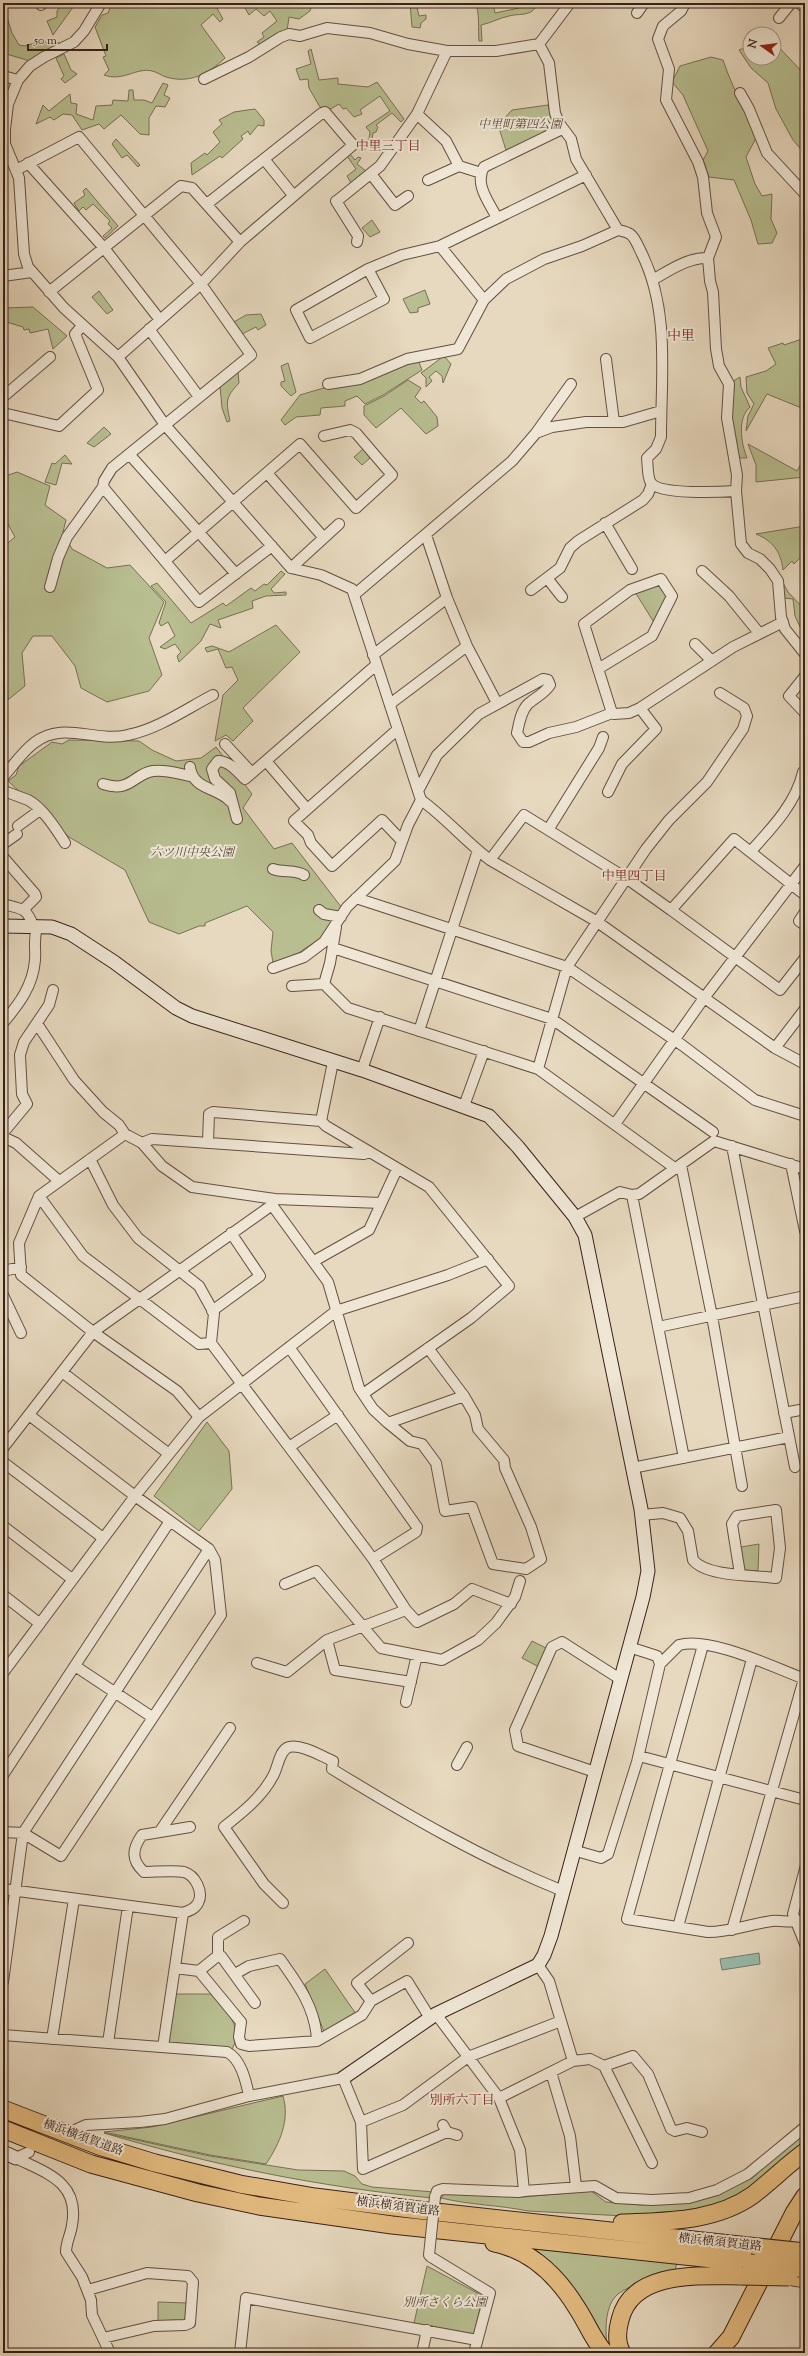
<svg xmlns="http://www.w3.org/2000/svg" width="808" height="2356" font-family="'Sorts Mill Goudy','Noto Serif JP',serif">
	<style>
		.green { fill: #b8be90; stroke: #787054 }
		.water { fill: #98bbab; stroke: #727d71 }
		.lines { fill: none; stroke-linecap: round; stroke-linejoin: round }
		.street-casing { stroke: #644f42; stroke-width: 12 }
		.secondary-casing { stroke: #382119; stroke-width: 15 }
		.highway-casing { stroke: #382119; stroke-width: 19 }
		.street { stroke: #efe6d5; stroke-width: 10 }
		.secondary { stroke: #efe6d5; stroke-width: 13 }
		.highway { stroke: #e4bc80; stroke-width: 17 }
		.street-bridge-casing { stroke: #644f42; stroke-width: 12; stroke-linecap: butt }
		.highway-bridge-casing { stroke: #382119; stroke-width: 19; stroke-linecap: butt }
		.street-bridge { stroke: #efe6d5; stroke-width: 10 }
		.highway-bridge { stroke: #e4bc80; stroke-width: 17 }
		.labels { text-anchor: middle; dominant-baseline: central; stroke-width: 4; stroke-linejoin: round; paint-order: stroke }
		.park-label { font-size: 12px; font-style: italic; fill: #584837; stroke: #efe6d5 }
		.street-label { font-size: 12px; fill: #382119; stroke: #efe6d5 }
		.neighbourhood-label { font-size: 13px; fill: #7a1f14; stroke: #efe6d5 }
		.quarter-label { font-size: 14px; fill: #7a1f14; stroke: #efe6d5 }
	</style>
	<rect width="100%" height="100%" fill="#e7d9bf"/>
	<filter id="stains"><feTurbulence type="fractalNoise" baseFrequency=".005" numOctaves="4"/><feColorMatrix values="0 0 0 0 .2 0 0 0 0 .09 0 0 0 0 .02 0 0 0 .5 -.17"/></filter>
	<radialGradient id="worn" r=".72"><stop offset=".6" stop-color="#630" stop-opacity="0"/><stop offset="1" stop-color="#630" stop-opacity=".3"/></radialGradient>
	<path class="green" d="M 3,3 L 8,13 L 6,14 L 12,33 L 19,45 L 25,46 L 44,40 L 48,44 L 53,40 L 61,44 L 30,61 L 3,53 Z
		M 62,3 L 76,3 L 53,35 L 47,21 L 57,17 L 57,11 Z
		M 112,3 L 214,3 L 223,19 L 220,22 L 213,14 L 201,25 L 225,58 C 208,74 190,84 166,77 C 162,76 157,72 152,71 C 137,67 123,82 104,75 L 109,70 L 103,57 L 106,56 L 95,27 L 102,15 L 108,13 Z
		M 229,3 L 313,3 L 310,11 L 299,19 L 289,17 L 287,31 L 262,46 L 257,42 L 264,37 L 262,33 L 277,21 L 270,11 L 264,16 L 256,9 L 249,15 L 244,6 L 231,5 Z
		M 410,3 L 416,3 L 419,16 L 426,15 L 426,19 L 421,23 L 420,28 L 412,27 Z
		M 475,3 L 493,3 L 495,13 L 519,8 L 524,3 L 537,5 C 531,17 520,13 509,16 C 499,18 491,23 481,25 L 482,41 L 479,41 C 478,31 480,10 475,3 Z
		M 774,42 L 805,75 L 805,154 L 793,140 L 776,109 L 768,83 L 751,68 L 739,50 L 750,46 L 750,58 L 774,58 Z
		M 311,49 L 319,80 L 338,78 L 338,84 L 368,87 L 377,82 L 404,119 L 401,122 L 392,113 L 376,125 L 378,127 L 376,132 L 373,133 L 371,145 L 361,152 L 360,150 L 366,144 L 365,142 L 369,139 L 370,132 L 366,127 L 390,111 L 380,96 L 360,110 L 362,114 L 354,117 L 346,108 L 343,109 L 339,104 L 329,110 L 320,107 L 309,88 L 308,79 L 300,80 L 296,69 L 311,64 L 308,51 Z
		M 64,54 L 71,70 L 77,74 L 65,83 L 61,79 L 64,76 L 56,58 Z
		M 711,57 L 723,60 C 732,87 746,112 756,138 L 746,157 L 755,184 L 762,196 L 772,194 L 771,219 L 777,233 L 772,243 L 758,244 L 751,220 L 734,180 L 709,177 L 703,160 L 708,151 L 683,95 L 672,82 L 680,66 Z
		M 163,83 L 168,85 L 164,95 L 170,98 L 165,107 L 156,106 L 149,118 L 149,135 L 140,134 L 121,115 L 104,129 L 99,124 L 82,130 L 72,115 L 63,114 L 54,120 L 50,117 L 36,124 L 43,105 L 49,111 L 70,94 L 71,103 L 77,104 L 76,114 L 93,120 L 96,106 L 112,105 L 113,100 L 128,101 L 129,90 L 133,90 L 134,100 L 144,100 L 152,103 Z
		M 548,105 L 554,128 L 506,150 L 498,125 L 512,110 Z
		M 255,109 L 264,120 L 264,126 L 258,125 L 250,135 L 248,131 L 241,136 L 243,139 L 222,158 L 220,156 L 192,175 L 191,163 L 205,153 L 207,155 L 220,142 L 213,132 L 222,124 L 219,120 L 234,112 Z
		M 116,139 L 140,165 L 138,167 L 127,155 L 122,158 L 112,144 Z
		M 350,154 L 355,160 L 358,157 L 361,158 L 357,164 L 366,171 L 351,183 L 347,176 L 356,169 L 347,156 Z
		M 86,188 L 118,226 L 105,238 L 103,236 L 112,228 L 108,224 L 110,221 L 93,204 L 86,210 L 83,207 L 79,211 L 74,203 L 85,195 L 83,191 Z
		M 372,220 L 380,232 L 370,237 L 362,228 Z
		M 425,290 L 430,304 L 418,308 L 418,312 L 410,313 L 403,299 Z
		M 99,291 L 113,310 L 107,314 L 92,297 Z
		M 33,307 L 67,336 L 53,349 L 48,329 L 30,333 L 29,329 L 24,330 L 23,327 L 3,321 L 3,308 Z
		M 261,314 L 266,325 L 258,330 L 256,327 L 240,335 L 232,323 L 246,315 Z
		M 805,338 L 804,409 L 767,394 L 746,431 L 748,416 L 754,404 L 747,393 L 746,377 L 766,371 L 776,364 L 768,348 L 783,343 L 784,345 Z
		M 444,356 L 451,364 L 443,383 L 442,376 L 436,371 L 429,377 L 432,381 L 426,387 L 426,378 L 421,373 Z
		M 418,360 L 422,370 L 383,395 L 365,404 L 357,396 L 345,401 L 345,406 L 321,408 L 320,415 L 296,417 L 285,425 L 281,420 L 300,395 Z
		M 288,363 L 296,392 L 291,396 L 281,386 L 281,382 L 285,381 L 281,366 Z
		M 238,371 L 239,383 C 225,398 226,401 230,421 L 227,422 L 222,408 L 220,386 Z
		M 740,377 L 741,387 L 750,407 C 737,418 741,443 747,458 L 739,458 L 730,416 L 732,382 Z
		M 408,380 L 421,388 L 415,397 L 421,403 L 424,401 L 437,417 L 438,426 L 426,434 L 401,408 L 376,428 L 364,415 L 364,406 L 384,396 Z
		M 104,427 L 111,434 L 94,447 L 87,443 Z
		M 748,444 L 797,471 L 803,460 L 805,461 L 805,477 L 756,482 L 756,465 Z
		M 363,449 L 370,458 L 362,465 L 354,457 Z
		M 65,455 L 72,464 L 62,463 L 56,485 L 45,482 L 52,463 L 55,464 Z
		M 17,472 L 50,486 L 45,505 L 66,520 L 63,532 L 72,549 L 107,568 L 130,565 L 164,602 L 149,638 L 162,675 L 149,691 L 107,702 L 81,688 L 75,666 L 52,636 L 33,636 L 22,653 L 25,686 L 9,699 L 3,701 L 3,547 L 15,537 L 3,515 L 3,477 Z
		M 805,526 L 805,553 L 794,564 L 792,561 L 783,570 C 781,552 773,541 756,534 Z
		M 281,571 L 285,574 L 271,589 L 274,593 L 286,592 L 286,595 L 266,596 L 252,601 L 253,608 L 218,620 L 221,628 L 210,624 L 201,641 L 179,662 L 177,656 L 181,652 L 175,644 L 165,649 L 160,647 L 175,636 L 168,622 L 161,626 L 159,623 L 166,602 L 151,586 L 157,583 L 191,623 L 223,603 L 226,606 L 251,588 L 255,591 L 264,584 L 267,585 Z
		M 781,579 L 788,592 L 805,610 L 805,626 L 801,629 L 795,616 L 793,599 L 783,598 Z
		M 660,584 L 668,598 L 655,624 L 635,592 Z
		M 276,625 L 300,652 L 243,708 L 253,721 L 233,741 L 226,735 L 215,741 L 223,695 L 238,680 L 232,667 L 226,668 L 218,649 L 207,652 L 205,648 L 212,646 L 229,652 Z
		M 69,740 L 139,741 L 152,750 L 176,761 L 201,758 L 216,747 L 252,794 L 243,808 L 274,849 L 292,843 L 342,908 L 325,935 L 294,956 L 273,963 L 271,951 L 273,932 L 247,906 L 205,923 L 205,926 L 199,926 L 179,934 L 149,922 L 125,870 L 69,837 L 8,781 L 16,775 L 19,766 L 52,742 L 62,744 Z
		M 207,1422 L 229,1451 L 232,1489 L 199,1531 L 154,1496 Z
		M 759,1544 L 758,1571 L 743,1570 L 741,1547 Z
		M 532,1641 L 548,1649 L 539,1667 L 522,1658 Z
		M 325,1969 L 356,2014 L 325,2034 L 305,1984 Z
		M 176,1994 L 211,1994 C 225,2010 245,2027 232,2049 L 168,2042 Z
		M 283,2096 C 290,2120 280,2143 266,2164 L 210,2155 L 104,2132 L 152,2127 Z
		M 104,2133 L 210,2156 L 298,2170 L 344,2171 L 355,2176 L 362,2184 L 372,2187 L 434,2192 L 432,2198 C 320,2187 211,2165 104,2133 Z
		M 805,2133 L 805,2140 L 785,2157 L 781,2167 L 747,2193 L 713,2209 L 645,2217 L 528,2211 C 499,2205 470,2205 441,2198 L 444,2194 L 523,2197 L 591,2191 L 606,2202 L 641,2205 L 685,2202 L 776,2156 Z
		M 535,2249 L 677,2263 L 675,2270 C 659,2277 631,2284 618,2294 C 605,2305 605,2329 607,2344 C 586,2302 571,2279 535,2249 Z
		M 427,2266 L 483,2296 L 474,2334 L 414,2323 Z
		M 158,2302 L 187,2303 L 187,2317 L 184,2321 L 158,2321 Z"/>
	<path class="water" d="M 759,1953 L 760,1964 L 722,1970 L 720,1959 Z"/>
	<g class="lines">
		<defs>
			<path id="street" d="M 40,3 L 41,5
				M 101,3 L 84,31 L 74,42 L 44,57 L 30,66 L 18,80 L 8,104 L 5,129 L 5,144 L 19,178 L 24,254 L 28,267 L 64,308 L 118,357 L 165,425 L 291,568 L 321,575 L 352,589 L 421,800 C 446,818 466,842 490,860 L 596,921 L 775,1048 L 805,1064
				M 570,3 L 539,44 L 549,63 L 555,113 L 559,123 L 571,139 L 576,159 L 618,230 C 622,231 627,232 630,234 C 635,237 639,248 642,254 C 670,311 661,376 661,437 L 656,449 L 647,458 C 648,465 647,477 651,483 C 660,495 721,492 736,491
				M 685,3 L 681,11 L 663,26 L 658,39 L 669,69 L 666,100 L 698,162 L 703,177 L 707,213 L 716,237 L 708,258 L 710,281 L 713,292 L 716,349 L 719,366 L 729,384 L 727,418 L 737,475 L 736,491 L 741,544 L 748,553 L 760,559 L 770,569 L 778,581 L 781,617 L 785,629 L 805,654
				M 799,3 L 805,8
				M 637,13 L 644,3
				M 779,18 L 791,3
				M 3,76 L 18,80
				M 204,79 L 249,57 L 281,37 L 289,34 L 300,36 L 327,28 L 370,33 L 408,44 L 447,51 L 496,51 L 539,44
				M 740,93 L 749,109 L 767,153 L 805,194
				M 417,114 L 446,141 L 459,166
				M 264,159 L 293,195
				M 28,163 L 104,248 L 160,320
				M 16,170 L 79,137 L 201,284 L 251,355 L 112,468 L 104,481 L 103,487 L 67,537 L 58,558 L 50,587
				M 371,174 L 395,205 L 408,196
				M 428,180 L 459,166 L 481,173
				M 338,200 L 380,166 L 417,114 L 447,51
				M 336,201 L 358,236 L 357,242
				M 497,218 C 489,202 474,184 484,167 L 562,129
				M 440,246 L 484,300
				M 368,269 L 384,299 L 310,338 L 296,310 L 368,269 L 402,255 L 440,246 L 586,175
				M 3,276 L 32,272
				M 654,279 C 670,270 689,257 708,258
				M 49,292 L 181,186 L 192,188 L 240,242
				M 149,329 L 199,397
				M 118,357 L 201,284 L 240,242 L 353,145 L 325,112 L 322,113 L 207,204
				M 606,359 L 614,422
				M 328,384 L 360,379 L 407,359 L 458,349 L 484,300 L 506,279 L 544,259 L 582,246 L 618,230
				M 3,397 L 50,357
				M 3,413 L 59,426 L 98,390 L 75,334 L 82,326
				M 536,433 L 571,384
				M 129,454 L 236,574
				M 267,473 L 324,538
				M 103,487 L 199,602 L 272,546
				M 605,523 L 632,569
				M 426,535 L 447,598 L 467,646 L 497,703
				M 165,561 L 300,444 L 356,508 L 392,475 L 356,433 L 350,430 L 324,436
				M 291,568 L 339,524
				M 702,571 L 729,596 L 759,633
				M 547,578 L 562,597
				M 531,590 L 560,568 L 570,548 L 578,541 L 643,500 L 648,494 L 652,484
				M 354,595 L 512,461 L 536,433 L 552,427 L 586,422 L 623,422 L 661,411
				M 695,644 L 712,661
				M 373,655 L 447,598
				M 598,669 L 652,636 L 672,596 L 661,579 L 630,590 L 584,624 L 612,713 L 614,714 L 629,713 L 640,708 L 733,647 L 783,622
				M 805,676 L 789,696 L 805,713
				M 390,704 L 467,646
				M 398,729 L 294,821 L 308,835 L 311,843 L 332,866 L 382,820 L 402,841
				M 225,744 L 252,773 L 376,665
				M 266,761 L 307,809
				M 190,767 C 193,790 217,787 230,801
				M 3,777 C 13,766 22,752 34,743 C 63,720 95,743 128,735 C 158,729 186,709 213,695
				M 103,784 C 131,793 133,774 153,771 C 166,769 179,774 191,776
				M 3,789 L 4,791 C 12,794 20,797 28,800 C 43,808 56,829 65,843
				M 419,789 L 437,755 L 479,714 L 543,679 L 548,680 L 550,685 C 544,694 536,697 528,704 C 521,711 519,723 517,733 L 523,742 L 529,742 L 549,733 L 576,727 L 612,713
				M 608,792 L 622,764 L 656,729 L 640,708
				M 237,819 L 230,793 L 215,779 L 212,769 L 218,761 C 229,761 237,771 245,779 L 252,773
				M 18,826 L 40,810
				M 548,830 L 599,748 L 603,737
				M 3,844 L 17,834
				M 751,851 C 772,828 796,803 803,772 L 805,774
				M 3,857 L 35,894 L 36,897 L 24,909
				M 490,860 L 524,815 L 626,878 L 671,910
				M 273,869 C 284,873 295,869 304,875
				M 805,895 L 734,839 L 671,910 L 780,990 L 805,958
				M 356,898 L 567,967 L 682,1045 L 755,1100 L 805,1116
				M 3,904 C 21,909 27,907 33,926
				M 319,910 L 324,914 L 341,917
				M 805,912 L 799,921 L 805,925
				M 333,948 L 552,1019 L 713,1132
				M 273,968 L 304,957 L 324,942 L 347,907 L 395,861 L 408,825 L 421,800
				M 324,984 L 330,963 L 336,927
				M 292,986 L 324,984 L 348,1008 L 538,1069 L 676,1169
				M 3,1023 C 19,1004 33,986 35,960 C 36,947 33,942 37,927
				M 38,1025 L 74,1080 L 103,1112 L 119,1125 L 125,1134 L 142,1143 L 162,1166 L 192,1187 L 275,1199 L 381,1203
				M 419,1031 L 478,850
				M 775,1048 L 805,1009
				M 333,1062 L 321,1121 L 326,1126 L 429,1187 L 509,1286 L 471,1318 L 363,1394
				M 538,1069 L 567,967 L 646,849 L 669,820 L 707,782 L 743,729 L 747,716 L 744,708 L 720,693
				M 362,1070 L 380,1017
				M 464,1106 L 484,1051
				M 615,1124 L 704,998 L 805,866
				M 3,1133 L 27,1104 L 22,1094 L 20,1055 L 24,1042 L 49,1005 L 53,990
				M 125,1134 L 39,1196 L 19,1243 L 21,1275 L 93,1332 L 177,1391 L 199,1417
				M 3,1137 L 16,1143 L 59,1181
				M 208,1142 L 209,1114 L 213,1112 L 321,1121
				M 142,1143 L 152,1139 L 364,1154 L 369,1152
				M 732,1146 L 795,1467
				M 90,1159 L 113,1205 L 138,1238 L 199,1286 L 214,1313 L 211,1343 L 373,1559 L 406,1610 L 417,1622 L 454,1604 L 472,1589 L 511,1604
				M 791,1164 L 805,1231
				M 681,1165 L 712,1316 L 742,1486
				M 632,1195 L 684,1458
				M 39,1196 L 83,1256 L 199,1344 L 211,1343
				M 275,1199 L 272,1205 L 328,1282 L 359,1388 L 373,1409 L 388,1423 L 410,1441 L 422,1444 L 436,1463 L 445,1511 L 472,1507 L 493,1564 L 526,1569 L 541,1559 L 531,1527 L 505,1468 L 504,1460 L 478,1429 L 475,1415 L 464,1396 L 428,1348
				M 575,1217 L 620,1192 L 632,1195 L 639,1194 L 714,1141 L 805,1169
				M 314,1261 L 369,1230 L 397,1169
				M 3,1271 L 21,1267
				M 3,1295 L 21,1333
				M 212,1311 L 260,1276 L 231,1233
				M 658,1327 L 805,1296
				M 289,1347 L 417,1527 L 416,1532 L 373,1559
				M 62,1372 L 169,1454
				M 784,1413 L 805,1409
				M 388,1423 L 464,1396
				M 289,1447 L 338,1415
				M 3,1448 L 93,1332 L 272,1205
				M 3,1462 L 103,1538
				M 632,1468 L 789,1437
				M 641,1515 L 663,1513 L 680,1518 L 688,1531 L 693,1560 C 707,1577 754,1575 776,1578 L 780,1548 L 776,1510 L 737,1516 L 732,1524 L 740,1574
				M 3,1526 L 72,1579
				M 285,1584 L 316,1571 L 381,1648 L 442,1660 L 478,1640 L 496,1623 L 515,1597 L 520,1581
				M 3,1595 L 39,1623
				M 327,1640 L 335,1670 L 411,1682
				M 703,1645 L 627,1919 L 708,1932 C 730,1932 750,1924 772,1921 C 783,1920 794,1924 805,1919
				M 629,1647 L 657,1656 L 660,1664
				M 257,1663 L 287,1672 L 327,1640 L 406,1610
				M 75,1666 L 152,1717
				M 3,1673 L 135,1496 L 199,1417 L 336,1311 L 448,1275 L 488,1259
				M 406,1702 L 417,1655
				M 639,1756 L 805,1800
				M 457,1765 L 467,1747
				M 595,1772 L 518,1746 L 515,1730 L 552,1647 L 562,1642 L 620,1679
				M 3,1775 L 170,1521
				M 160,1831 L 230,1728
				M 3,1832 L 23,1833 L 61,1856 L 221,1615 L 215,1560 L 209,1549 L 135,1496 L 29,1415
				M 573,1850 L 601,1858 L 608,1854 L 637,1762 L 660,1664 L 679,1645 C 710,1636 775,1668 805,1679
				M 805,1869 L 793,1914 L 805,1944
				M 3,1889 L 183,1913
				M 283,1903 L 264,1884 L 224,1827 C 243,1812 262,1797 273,1776 C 278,1768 279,1750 289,1747 C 302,1744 321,1756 333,1761 L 332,1769 C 407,1815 481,1858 563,1891
				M 678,1927 L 752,1659
				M 732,1930 L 804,1679
				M 218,1957 L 218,1937 L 244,1921
				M 538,1965 L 549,1981 L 573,2061
				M 175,1968 L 199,1971 L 241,2022 L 239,2037 L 241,2044 L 249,2046 L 317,2041 C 316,2009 298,1984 280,1959 L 249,1966 L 235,1974
				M 199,1971 L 215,1958 L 221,1956 L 255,2003
				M 3,1982 L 23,1833 L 209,1549
				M 371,2001 L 357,1983 L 408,1943
				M 436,2014 L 499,2098 L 520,2150 L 524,2191 L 595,2186 L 616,2198 L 652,2200 L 689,2198 L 717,2190 L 748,2174 L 805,2127
				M 3,2035 L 227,2052 C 241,2059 246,2081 249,2096
				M 52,2039 L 74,1899
				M 317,2041 L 362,2015 L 371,2001 L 407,1981 L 430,2018
				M 108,2043 L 128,1906
				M 163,2047 L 183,1913 C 189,1911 195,1909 198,1903 C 204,1892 195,1875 184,1872 C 175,1870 154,1872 144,1872 C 131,1860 132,1849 142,1835 L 190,1827
				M 604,2066 L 633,2056 L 648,2074 L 671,2129 L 675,2131 L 687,2128 L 702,2132
				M 551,2072 L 570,2136 L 576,2186
				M 499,2098 L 573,2061 L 590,2059 L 604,2066 L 652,2163
				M 361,2122 L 403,2105 L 468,2057 L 561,2021
				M 443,2125 L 447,2132 L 457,2135
				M 77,2129 L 86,2125 L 140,2122 L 165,2119 L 249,2096 L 343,2078 L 361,2122 L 363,2169 L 447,2132
				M 16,2158 C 46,2173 80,2182 72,2225 C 71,2234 66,2242 66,2252 L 82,2277 L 91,2300 L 92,2315 L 110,2353
				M 16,2158 L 29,2152
				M 435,2197 L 437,2191 L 443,2189 L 518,2192 L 524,2191
				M 431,2257 L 490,2293 L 474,2353
				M 88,2290 L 147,2273 L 188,2276 L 193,2282 L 190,2323 L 185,2325 L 154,2326 L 103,2338
				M 240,2353 L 246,2298 L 477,2340
				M 422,2353 L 427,2330"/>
			<path id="secondary" d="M 3,926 L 52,927 L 71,934 L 114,962 L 176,1008 L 192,1016 L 362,1070 L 489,1116 L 518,1147 L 575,1217 L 585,1235 L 641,1509 L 648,1571 L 643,1597 L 551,1936 L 544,1955 L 538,1965 L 436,2014 L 343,2078
				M 3,2152 L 16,2158"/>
			<path id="highway" d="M 3,2109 L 99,2146 L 155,2163 L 240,2184 L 315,2197 L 418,2210 L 758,2247
				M 3,2129 L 91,2164 L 198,2193 L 259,2206 L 392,2225 L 750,2263
				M 622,2223 C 667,2221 715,2222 753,2195 C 771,2181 787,2165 805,2152
				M 494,2243 C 531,2250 558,2277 577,2308 C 587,2323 593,2340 605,2353
				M 793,2277 L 805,2279
				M 622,2353 C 616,2343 617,2331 620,2320 C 632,2269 703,2276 742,2276
				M 717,2353 L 731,2337 L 794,2213 L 805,2196"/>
		</defs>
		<use href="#street" class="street-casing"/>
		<use href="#secondary" class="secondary-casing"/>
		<use href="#highway" class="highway-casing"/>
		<use href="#street" class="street"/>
		<use href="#secondary" class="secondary"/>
		<use href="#highway" class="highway"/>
		<defs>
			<path id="street-bridge" d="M 431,2257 L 429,2255 L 435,2197"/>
			<path id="highway-bridge" d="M 758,2247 L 805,2252
				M 750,2263 L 800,2268
				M 742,2276 L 789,2277"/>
		</defs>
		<use href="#street-bridge" class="street-bridge-casing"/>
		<use href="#highway-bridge" class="highway-bridge-casing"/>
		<use href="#street-bridge" class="street-bridge"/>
		<use href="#highway-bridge" class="highway-bridge"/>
	</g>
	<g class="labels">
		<g class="park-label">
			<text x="520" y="125">中里町第四公園</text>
			<text x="192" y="853">六ツ川中央公園</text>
			<text x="445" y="2303">別所さくら公園</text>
		</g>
		<g class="street-label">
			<text transform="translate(83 2138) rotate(20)">横浜横須賀道路</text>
			<text transform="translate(398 2207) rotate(7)">横浜横須賀道路</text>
			<text transform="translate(720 2243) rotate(6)">横浜横須賀道路</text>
		</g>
		<g class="neighbourhood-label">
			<text x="388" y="147">中里三丁目</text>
			<text x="634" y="877">中里四丁目</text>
			<text x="462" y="2101">別所六丁目</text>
		</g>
		<g class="quarter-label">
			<text x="681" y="337">中里</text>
		</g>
	</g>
	<rect width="808" height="2356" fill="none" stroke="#e7d9bf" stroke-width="16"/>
	<rect x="4" y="4" width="800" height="2348" fill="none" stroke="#382119" stroke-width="2"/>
	<rect x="8" y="8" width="792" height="2340" fill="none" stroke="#382119"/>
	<g transform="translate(762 46) rotate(284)"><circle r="19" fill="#efe6d5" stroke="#a6978a"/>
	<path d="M0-3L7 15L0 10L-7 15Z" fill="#8f2418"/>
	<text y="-6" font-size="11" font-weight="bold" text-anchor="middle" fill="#382119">N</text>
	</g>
	<path d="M28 44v6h79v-6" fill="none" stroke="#382119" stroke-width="2"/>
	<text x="34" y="44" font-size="12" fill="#382119" stroke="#efe6d5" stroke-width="3" paint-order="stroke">50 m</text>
	<rect width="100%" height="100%" filter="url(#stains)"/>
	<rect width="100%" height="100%" fill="url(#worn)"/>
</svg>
